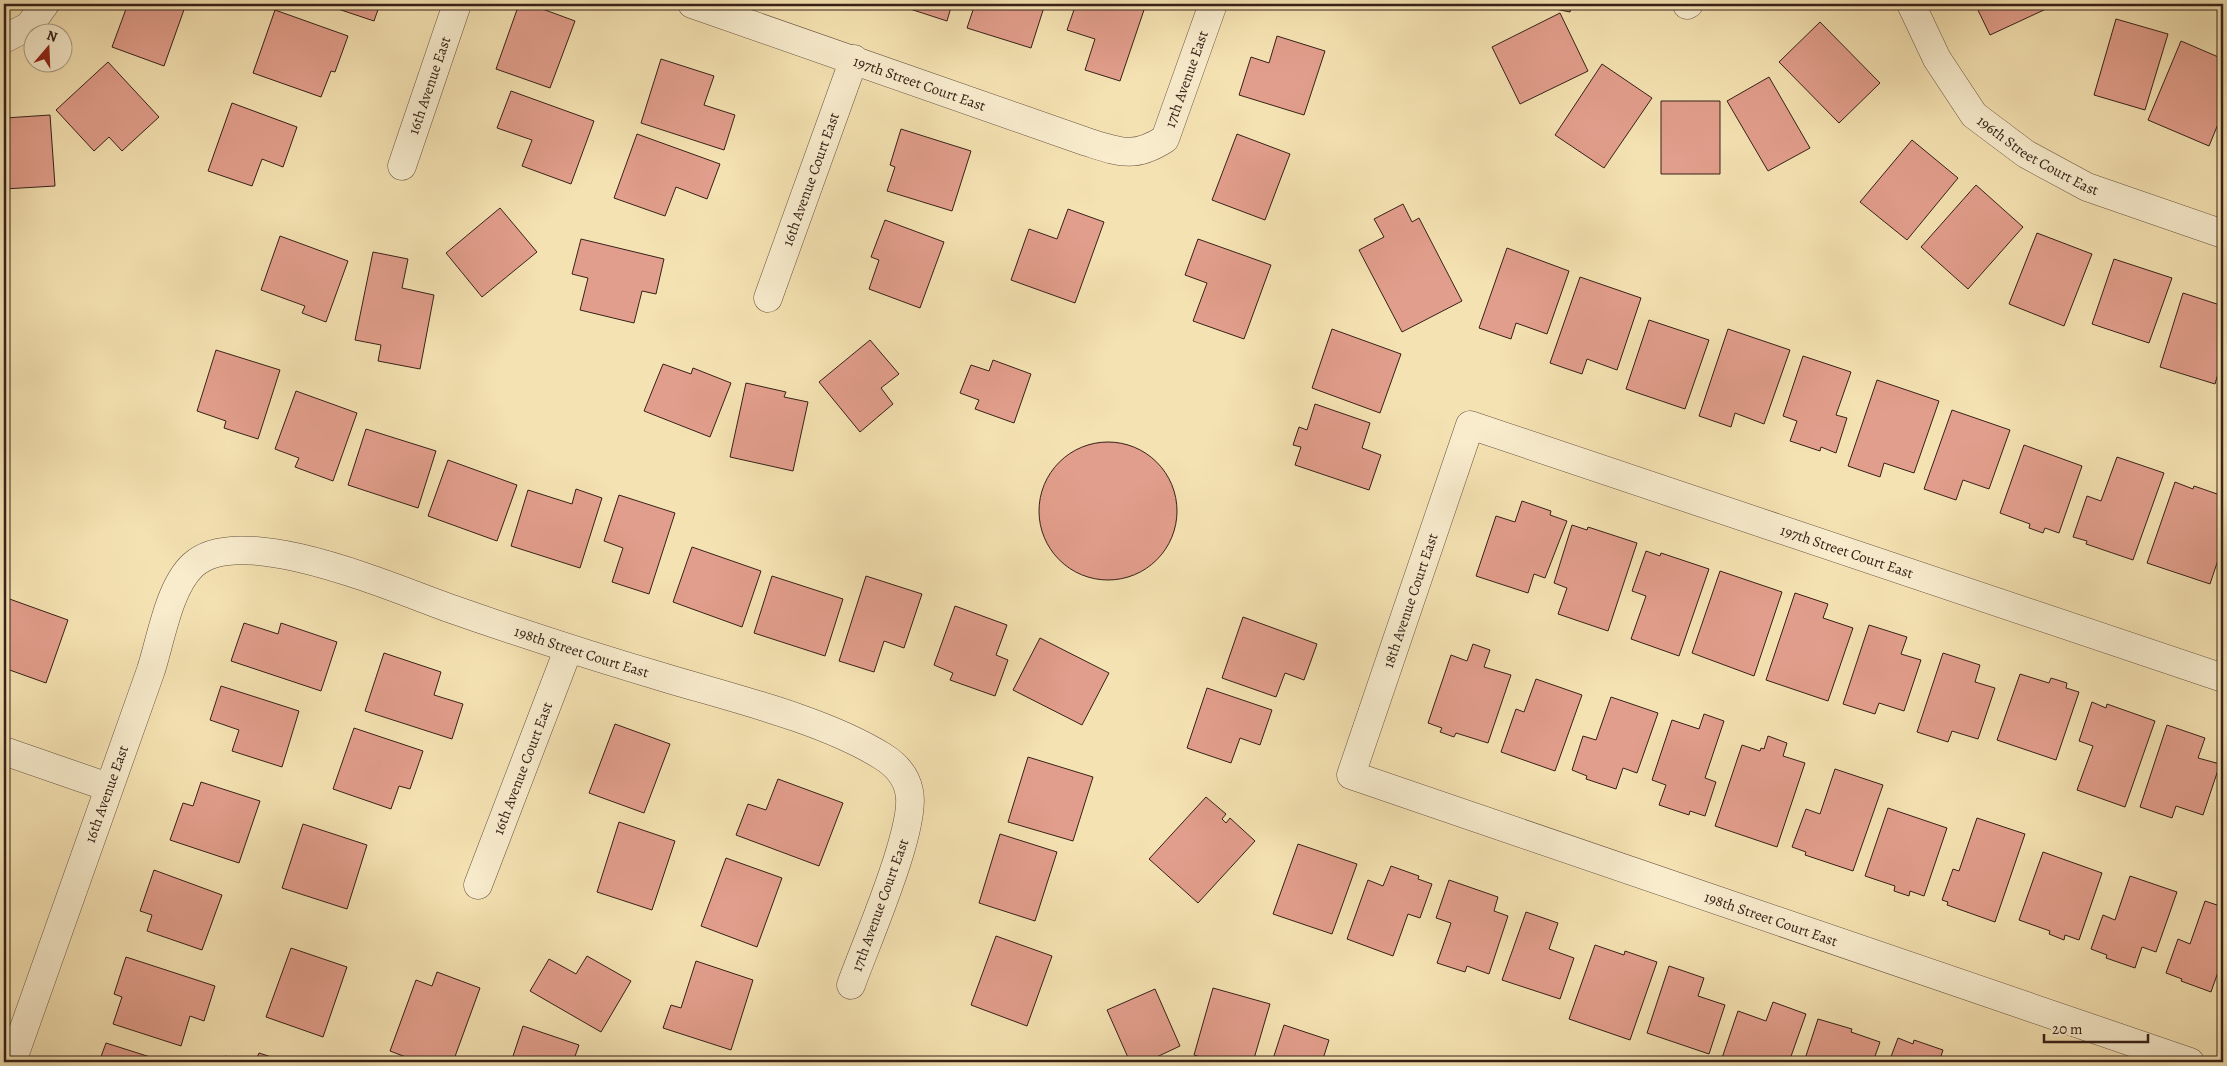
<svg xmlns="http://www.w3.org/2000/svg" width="2227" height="1066" font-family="Alegreya,serif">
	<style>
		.building { fill: #e29e8c; stroke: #362118 }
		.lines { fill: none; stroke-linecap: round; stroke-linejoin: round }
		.minor-casing { stroke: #66513e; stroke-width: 29 }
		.minor { stroke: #f8eccd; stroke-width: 28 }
		.labels { text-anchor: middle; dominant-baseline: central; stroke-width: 4; stroke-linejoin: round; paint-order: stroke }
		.street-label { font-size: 15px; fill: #362118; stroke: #f8eccd }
	</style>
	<rect width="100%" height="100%" fill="#f5e2b2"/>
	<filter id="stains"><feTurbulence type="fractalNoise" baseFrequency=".004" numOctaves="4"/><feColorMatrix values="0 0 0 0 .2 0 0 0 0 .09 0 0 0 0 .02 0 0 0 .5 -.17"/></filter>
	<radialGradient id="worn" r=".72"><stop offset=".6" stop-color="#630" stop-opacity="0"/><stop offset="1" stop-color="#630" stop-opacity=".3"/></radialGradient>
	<path class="building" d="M 112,4 L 186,4 L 164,66 L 112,47 L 126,9 Z
		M 323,4 L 380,4 L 374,21 Z
		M 519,4 L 529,4 L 575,21 L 550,88 L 496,69 Z
		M 912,4 L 952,4 L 947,21 L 910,9 Z
		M 975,4 L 1045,4 L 1031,48 L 967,28 Z
		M 1076,4 L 1146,4 L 1120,81 L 1085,70 L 1095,39 L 1067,30 Z
		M 1531,4 L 1572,4 L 1570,12 Z
		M 1975,4 L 2044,4 L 2046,9 L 1990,35 Z
		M 275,10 L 348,36 L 335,72 L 331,71 L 321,97 L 253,73 Z
		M 1560,13 L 1588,71 L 1520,104 L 1492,47 Z
		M 2116,19 L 2168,34 L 2145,110 L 2094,95 Z
		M 1820,22 L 1880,83 L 1839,123 L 1779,62 Z
		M 1277,36 L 1325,51 L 1304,115 L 1239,95 L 1251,57 L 1269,63 Z
		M 2181,41 L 2223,59 L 2223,112 L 2209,146 L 2148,120 Z
		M 661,59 L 714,76 L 704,105 L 735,115 L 724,150 L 641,123 Z
		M 108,62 L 159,117 L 122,151 L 109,137 L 94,151 L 56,110 Z
		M 1602,64 L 1652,98 L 1604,168 L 1555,135 Z
		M 1769,77 L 1810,148 L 1768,171 L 1727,101 Z
		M 511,91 L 594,121 L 571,184 L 522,166 L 532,140 L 497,128 Z
		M 1661,101 L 1720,101 L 1720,174 L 1661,174 Z
		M 232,103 L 297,127 L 283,167 L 262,159 L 252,186 L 208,171 Z
		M 50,115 L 55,186 L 4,189 L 4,143 L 7,143 L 5,118 Z
		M 901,129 L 971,151 L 952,211 L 887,191 L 895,167 L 890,165 Z
		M 637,134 L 720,164 L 707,199 L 676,187 L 665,216 L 614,198 Z
		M 1237,134 L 1290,154 L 1265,220 L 1212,200 Z
		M 1912,140 L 1958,178 L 1907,240 L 1860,202 Z
		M 1976,185 L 2023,227 L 1968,289 L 1921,247 Z
		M 1403,204 L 1412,222 L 1419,218 L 1462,301 L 1402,332 L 1359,250 L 1384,237 L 1374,219 Z
		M 500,208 L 537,252 L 482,297 L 446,253 Z
		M 1068,209 L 1104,222 L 1075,303 L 1011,280 L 1029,229 L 1057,239 Z
		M 885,220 L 944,242 L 920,308 L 869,289 L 879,260 L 871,257 Z
		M 2037,233 L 2092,254 L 2064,326 L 2009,304 Z
		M 280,236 L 348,261 L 326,322 L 302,313 L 305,306 L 261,290 Z
		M 581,239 L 664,259 L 656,294 L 642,291 L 634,323 L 580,310 L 588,278 L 572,274 Z
		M 1198,239 L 1271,265 L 1244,339 L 1193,321 L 1207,283 L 1185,275 Z
		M 1507,248 L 1569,271 L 1547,334 L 1516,323 L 1511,339 L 1479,328 Z
		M 373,252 L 408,259 L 402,288 L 434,295 L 420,369 L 378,361 L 381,345 L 355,340 Z
		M 2114,259 L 2172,278 L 2149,343 L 2092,324 Z
		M 1580,277 L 1641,298 L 1617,370 L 1587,359 L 1582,374 L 1550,363 Z
		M 2183,293 L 2223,306 L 2223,357 L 2215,384 L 2160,367 Z
		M 1649,320 L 1709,340 L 1685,409 L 1626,389 Z
		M 1332,329 L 1401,354 L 1380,413 L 1312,388 Z
		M 1728,329 L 1790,350 L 1764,424 L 1735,413 L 1731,427 L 1699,416 Z
		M 870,340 L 899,374 L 881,388 L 893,404 L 860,432 L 819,382 Z
		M 216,350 L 280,370 L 258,439 L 224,428 L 226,421 L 197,411 Z
		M 1803,356 L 1851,372 L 1836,415 L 1847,418 L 1836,453 L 1821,447 L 1820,451 L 1790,441 L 1797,421 L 1783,416 Z
		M 993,360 L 1031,374 L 1014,423 L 975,409 L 979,400 L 960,393 L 971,365 L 989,371 Z
		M 663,364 L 691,374 L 693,368 L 731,383 L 710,437 L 644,411 Z
		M 1877,380 L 1939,401 L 1914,473 L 1884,463 L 1880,477 L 1848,466 Z
		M 746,383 L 786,392 L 784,397 L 808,402 L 793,471 L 730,457 Z
		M 296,391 L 357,413 L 333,481 L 295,467 L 299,458 L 275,449 Z
		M 1315,404 L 1370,423 L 1362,448 L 1381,455 L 1369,490 L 1295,465 L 1301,447 L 1293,445 L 1299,427 L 1307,430 Z
		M 1952,410 L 2010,430 L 1989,489 L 1963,480 L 1956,500 L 1924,489 Z
		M 366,429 L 436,451 L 418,508 L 348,485 Z
		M1039 511a69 69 0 1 1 138 0a69 69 0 1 1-138 0Z
		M 2024,445 L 2082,466 L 2059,533 L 2045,528 L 2043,533 L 2029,528 L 2030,524 L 2000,513 Z
		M 2117,457 L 2164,473 L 2133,560 L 2086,544 L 2087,541 L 2073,537 L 2087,496 L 2101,501 Z
		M 448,460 L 517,485 L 497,541 L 428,516 Z
		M 2175,482 L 2193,489 L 2194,486 L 2223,496 L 2223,545 L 2210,584 L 2147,563 Z
		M 576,489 L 602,498 L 580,568 L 511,546 L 528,490 L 572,504 Z
		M 619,495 L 675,513 L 649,594 L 612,582 L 623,548 L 604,541 Z
		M 1522,501 L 1551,511 L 1550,515 L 1567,521 L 1545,578 L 1534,574 L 1528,593 L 1476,576 L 1496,516 L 1515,522 Z
		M 1572,525 L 1587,530 L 1588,527 L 1637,543 L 1608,631 L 1558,614 L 1567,588 L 1554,583 Z
		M 692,547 L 761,571 L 742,627 L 673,602 Z
		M 1646,551 L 1660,556 L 1661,553 L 1709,569 L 1679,656 L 1631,639 L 1646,596 L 1632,591 Z
		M 1720,571 L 1782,592 L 1754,676 L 1692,653 Z
		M 772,576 L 843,599 L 825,656 L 754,633 Z
		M 866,576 L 922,594 L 904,648 L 884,641 L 874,672 L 839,661 Z
		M 1795,593 L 1828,604 L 1823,618 L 1853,628 L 1828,701 L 1766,680 Z
		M 4,597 L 68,620 L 46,683 L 4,668 Z
		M 955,606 L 1007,625 L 996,655 L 1008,660 L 995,696 L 950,680 L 953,673 L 934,665 Z
		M 1243,617 L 1317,644 L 1304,680 L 1285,673 L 1276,697 L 1222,678 Z
		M 244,623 L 278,634 L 281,623 L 337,642 L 321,691 L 231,661 Z
		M 1869,625 L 1907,637 L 1901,654 L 1921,660 L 1904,711 L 1879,703 L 1875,714 L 1843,704 Z
		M 1040,638 L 1109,673 L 1082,725 L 1013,690 Z
		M 1473,644 L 1490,650 L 1484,667 L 1511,675 L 1488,743 L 1456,733 L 1454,737 L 1440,732 L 1442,728 L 1428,723 L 1451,655 L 1467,661 Z
		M 384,653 L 441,672 L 434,695 L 463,704 L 452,739 L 365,711 Z
		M 1943,653 L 1980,665 L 1975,682 L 1995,688 L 1978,739 L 1952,731 L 1948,742 L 1917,732 Z
		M 2020,674 L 2049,683 L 2051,678 L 2067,683 L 2066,688 L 2079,692 L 2056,760 L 1997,740 Z
		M 1536,679 L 1582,695 L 1555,771 L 1501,752 L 1516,709 L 1524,712 Z
		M 221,686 L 299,711 L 282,767 L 232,751 L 239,730 L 210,720 Z
		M 1207,688 L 1272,710 L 1260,745 L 1240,738 L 1231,763 L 1187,748 Z
		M 1611,697 L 1658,713 L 1637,773 L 1623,768 L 1616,789 L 1586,779 L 1587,776 L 1572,770 L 1583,736 L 1596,740 Z
		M 2092,702 L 2106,708 L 2107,704 L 2155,721 L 2125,807 L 2077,790 L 2093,746 L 2079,741 Z
		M 1704,714 L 1724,721 L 1705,778 L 1716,782 L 1705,816 L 1690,811 L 1689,815 L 1659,805 L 1666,785 L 1652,780 L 1672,720 L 1699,729 Z
		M 615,724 L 670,744 L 644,813 L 589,793 Z
		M 2167,725 L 2205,738 L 2198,758 L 2220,764 L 2203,815 L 2176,806 L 2172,818 L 2140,807 Z
		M 354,728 L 423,751 L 410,789 L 399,786 L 391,809 L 333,789 Z
		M 1768,736 L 1787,743 L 1783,756 L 1805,763 L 1777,847 L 1715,826 L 1742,745 L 1760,751 L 1761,748 L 1764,749 Z
		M 1028,757 L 1093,777 L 1073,841 L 1008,822 Z
		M 1835,769 L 1883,785 L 1853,871 L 1805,855 L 1806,852 L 1792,847 L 1806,809 L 1820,814 Z
		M 778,779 L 843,803 L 819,866 L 736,835 L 748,804 L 766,810 Z
		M 201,782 L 260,801 L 239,863 L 170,840 L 183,803 L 193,806 Z
		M 1206,797 L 1226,814 L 1222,819 L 1226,823 L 1230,818 L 1255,841 L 1198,903 L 1149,859 Z
		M 1888,808 L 1947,828 L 1924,896 L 1910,891 L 1909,896 L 1894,891 L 1895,886 L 1865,876 Z
		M 1977,818 L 2025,834 L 1995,922 L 1947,905 L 1948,902 L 1942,900 L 1953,869 L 1959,871 Z
		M 619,822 L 675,841 L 652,910 L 597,892 Z
		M 303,824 L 367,845 L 347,909 L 282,888 Z
		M 1000,834 L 1057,852 L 1035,921 L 979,903 Z
		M 1298,844 L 1357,864 L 1332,934 L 1273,914 Z
		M 2043,852 L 2102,873 L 2079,940 L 2065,935 L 2064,940 L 2049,934 L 2050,931 L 2019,920 Z
		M 726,858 L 782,878 L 757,947 L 701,926 Z
		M 1391,866 L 1419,876 L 1418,879 L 1432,884 L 1420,918 L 1408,914 L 1393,956 L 1347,939 L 1368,880 L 1383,886 Z
		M 154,870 L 222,895 L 202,950 L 147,931 L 152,915 L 140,911 Z
		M 2130,876 L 2177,892 L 2156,952 L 2142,947 L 2135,968 L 2106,958 L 2107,955 L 2091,949 L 2103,915 L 2115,920 Z
		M 1449,880 L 1498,897 L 1494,911 L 1508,916 L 1489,974 L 1467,966 L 1465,972 L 1437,963 L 1451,923 L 1436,918 Z
		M 2205,901 L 2223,907 L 2223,974 L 2218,972 L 2211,992 L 2181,981 L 2182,979 L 2166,973 L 2178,939 L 2190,944 Z
		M 1526,912 L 1558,923 L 1549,949 L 1574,958 L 1560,999 L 1502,980 Z
		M 996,936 L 1052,956 L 1027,1026 L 971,1005 Z
		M 1595,945 L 1624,955 L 1625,951 L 1657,962 L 1630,1040 L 1569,1019 Z
		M 291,948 L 347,967 L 323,1037 L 266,1017 Z
		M 587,956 L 631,981 L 601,1032 L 530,991 L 549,959 L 576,974 Z
		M 126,957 L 215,986 L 204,1021 L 190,1016 L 181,1046 L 113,1024 L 122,997 L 114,994 Z
		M 696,961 L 753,980 L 731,1050 L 663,1028 L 671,1005 L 681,1008 Z
		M 1669,966 L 1704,978 L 1698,996 L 1725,1005 L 1709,1054 L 1647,1033 Z
		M 437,972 L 480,988 L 453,1062 L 419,1062 L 390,1051 L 416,980 L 432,986 Z
		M 1213,988 L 1270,1004 L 1253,1062 L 1241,1062 L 1223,1057 L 1222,1062 L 1218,1062 L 1194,1055 Z
		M 1155,989 L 1180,1046 L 1146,1062 L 1130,1062 L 1107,1010 Z
		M 1773,1002 L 1806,1014 L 1789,1062 L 1734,1062 L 1722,1058 L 1738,1011 L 1766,1021 Z
		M 1818,1019 L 1852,1029 L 1851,1032 L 1880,1042 L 1873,1062 L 1804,1062 Z
		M 1284,1025 L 1329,1040 L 1322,1062 L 1272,1062 Z
		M 523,1026 L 579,1045 L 573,1062 L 511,1062 Z
		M 1898,1038 L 1913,1044 L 1914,1040 L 1943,1050 L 1939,1062 L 1889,1062 Z
		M 106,1043 L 166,1062 L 99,1062 Z
		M 259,1053 L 287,1062 L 255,1062 Z
		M 225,1056 L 245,1062 L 223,1062 Z"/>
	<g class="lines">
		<defs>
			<g id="minor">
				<path id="s1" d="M 692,4 L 1087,142 C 1119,152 1134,159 1165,139 L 1213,4"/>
				<path id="s2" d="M 1911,4 L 1937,59 L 1974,115 L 2026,154 L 2087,187 L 2223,234"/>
				<path d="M 1687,5 L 1689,4"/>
				<path d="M 4,39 L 29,26 L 45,4"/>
				<path id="s3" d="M 402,166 L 457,4"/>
				<path id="s4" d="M 768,298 L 854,59"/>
				<path d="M 4,751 L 108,787"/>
				<path id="s5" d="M 478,885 L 568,650"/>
				<path id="s6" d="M 12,1062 C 58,931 104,800 151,670 C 161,639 169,587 193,565 C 240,521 393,588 446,607 C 520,633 594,657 669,679 C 736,699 824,720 882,756 C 895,764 906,776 909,791 C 918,826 865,945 851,985"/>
				<path id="s7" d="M 2190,1062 L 1351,775 L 1470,425 L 2223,678"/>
			</g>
		</defs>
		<use href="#minor" class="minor-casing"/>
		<use href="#minor" class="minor"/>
	</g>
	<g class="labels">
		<g class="street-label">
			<text stroke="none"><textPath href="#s1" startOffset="564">17th Avenue East</textPath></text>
			<text stroke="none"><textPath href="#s1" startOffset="241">197th Street Court East</textPath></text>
			<text stroke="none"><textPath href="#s3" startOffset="85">16th Avenue East</textPath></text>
			<text stroke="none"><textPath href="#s2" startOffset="204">196th Street Court East</textPath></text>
			<text stroke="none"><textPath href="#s4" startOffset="126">16th Avenue Court East</textPath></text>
			<text stroke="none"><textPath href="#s7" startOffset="1654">197th Street Court East</textPath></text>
			<text stroke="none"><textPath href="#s7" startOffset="1071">18th Avenue Court East</textPath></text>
			<text stroke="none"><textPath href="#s6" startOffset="938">198th Street Court East</textPath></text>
			<text stroke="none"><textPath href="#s5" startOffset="125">16th Avenue Court East</textPath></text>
			<text stroke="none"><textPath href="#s6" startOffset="284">16th Avenue East</textPath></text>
			<text transform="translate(880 905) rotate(-70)">17th Avenue Court East</text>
			<text transform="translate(1771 919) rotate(19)">198th Street Court East</text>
		</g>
	</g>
	<rect width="2227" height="1066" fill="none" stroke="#f5e2b2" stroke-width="20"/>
	<rect x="5" y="5" width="2217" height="1056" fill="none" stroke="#362118" stroke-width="2.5"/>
	<rect x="10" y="10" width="2207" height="1046" fill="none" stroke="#362118"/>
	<g transform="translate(48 48) rotate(19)"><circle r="24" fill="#f8eccd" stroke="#aa9b85"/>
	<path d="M0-4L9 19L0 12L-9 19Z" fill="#8f2418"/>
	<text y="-8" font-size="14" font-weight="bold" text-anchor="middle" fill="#362118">N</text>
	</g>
	<path d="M2044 1034v8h104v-8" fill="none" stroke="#362118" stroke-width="2.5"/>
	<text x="2052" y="1034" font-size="15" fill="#362118" stroke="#f8eccd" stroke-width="4" paint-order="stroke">20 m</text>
	<rect width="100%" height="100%" filter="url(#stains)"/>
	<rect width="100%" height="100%" fill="url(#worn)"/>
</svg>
